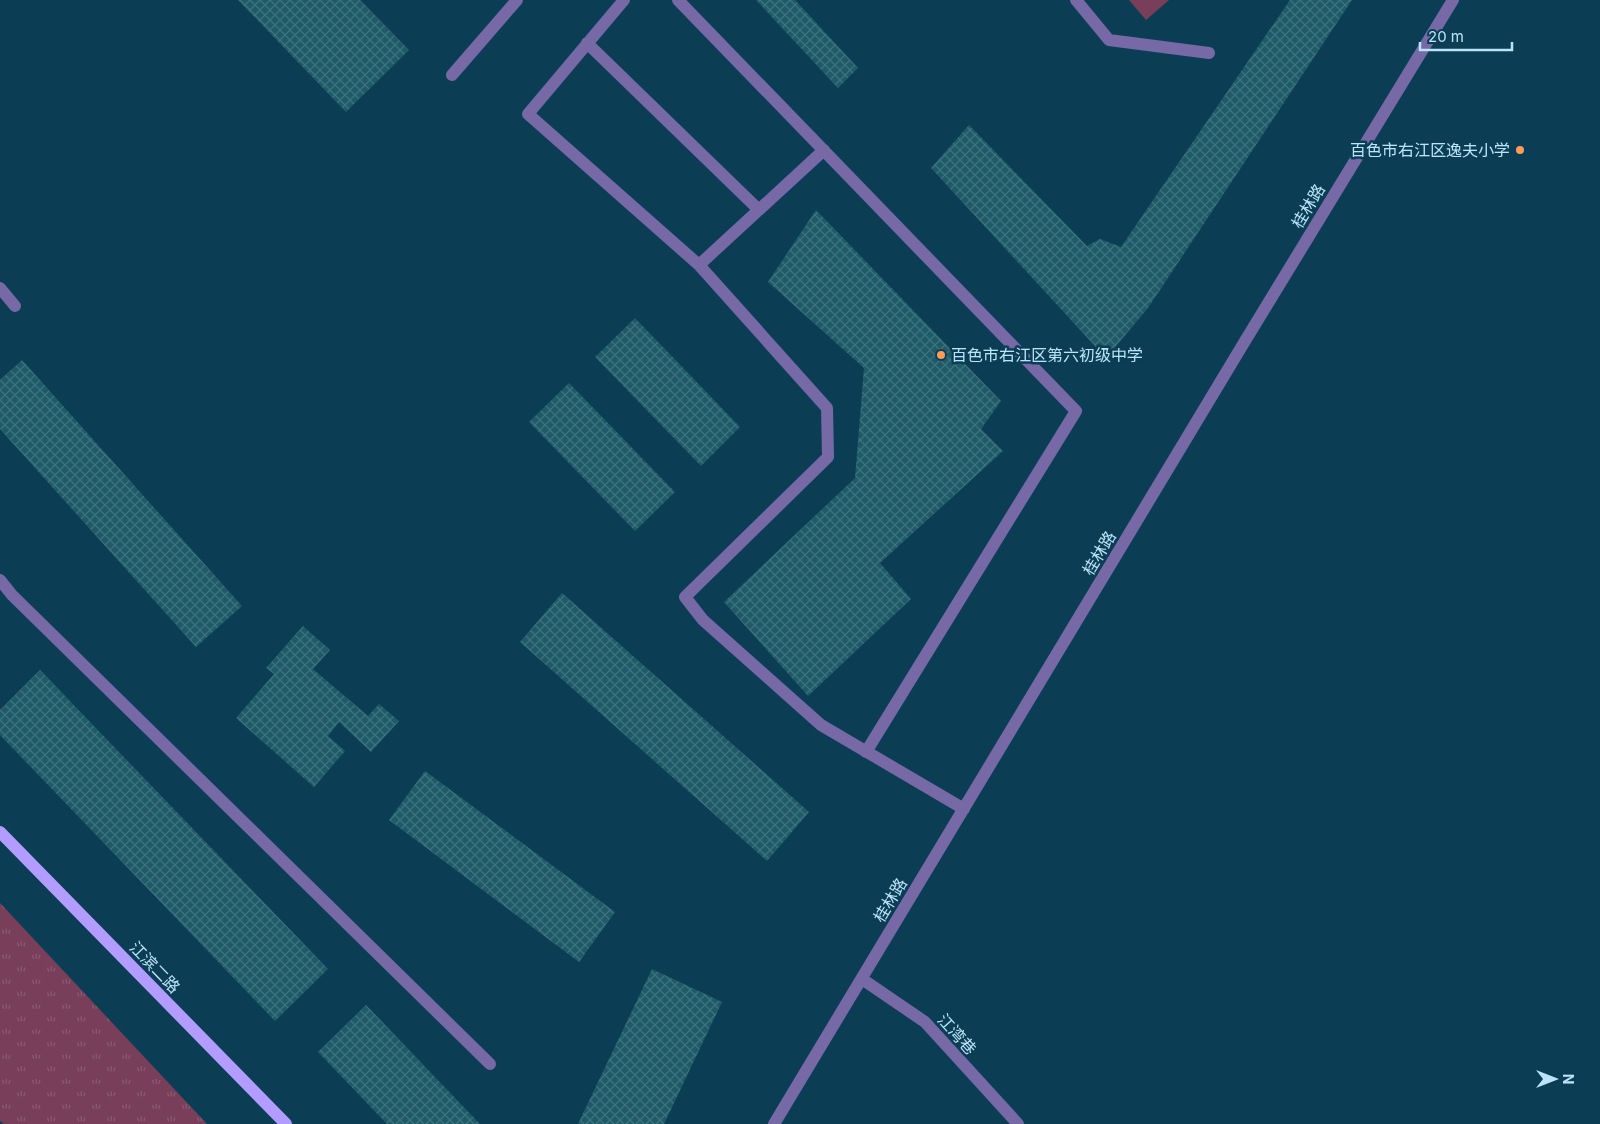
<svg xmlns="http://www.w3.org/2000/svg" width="1600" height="1124" font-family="Inter,'Noto Sans SC',sans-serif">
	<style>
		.park { fill: url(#park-tufts) }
		.pitch { fill: #793e59 }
		.building { fill: url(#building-cross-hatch) }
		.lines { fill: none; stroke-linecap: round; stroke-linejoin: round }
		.minor { stroke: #7669a6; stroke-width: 12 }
		.major { stroke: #b29cff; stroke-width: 12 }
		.poi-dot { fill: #fe9b58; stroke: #0b3e54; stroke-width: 2 }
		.labels { text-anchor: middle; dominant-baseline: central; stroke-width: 5; stroke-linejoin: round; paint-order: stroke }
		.poi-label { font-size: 16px; fill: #bbe4fb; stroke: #0b3e54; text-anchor: end }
		.street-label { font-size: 16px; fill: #bbe4fb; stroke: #0b3e54 }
	</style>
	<defs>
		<pattern id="park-tufts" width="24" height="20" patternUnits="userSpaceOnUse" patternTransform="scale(1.25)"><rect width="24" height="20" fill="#793e59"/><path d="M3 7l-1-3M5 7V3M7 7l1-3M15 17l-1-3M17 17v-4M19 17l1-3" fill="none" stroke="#8a5a72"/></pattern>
		<pattern id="building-cross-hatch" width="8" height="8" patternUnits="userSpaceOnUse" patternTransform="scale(1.25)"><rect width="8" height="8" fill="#1e5b67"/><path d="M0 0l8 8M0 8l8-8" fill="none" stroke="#3d727e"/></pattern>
	</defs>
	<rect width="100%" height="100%" fill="#0b3e54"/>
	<path class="park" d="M 0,903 L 207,1124 L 4,1124 L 0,1121 Z"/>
	<path class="pitch" d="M 1129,0 L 1169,0 L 1146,20 Z"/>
	<path class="building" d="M 238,0 L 360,0 L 409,50 L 346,112 Z
		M 756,0 L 795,0 L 858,68 L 838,88 Z
		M 1290,0 L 1352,0 L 1148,308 L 1106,358 L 931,168 L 969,125 L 1087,246 L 1100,239 L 1121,247 Z
		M 816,210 L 1001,401 L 981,429 L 1003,451 L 880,563 L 911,599 L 808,696 L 724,602 L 855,478 L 864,368 L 768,282 Z
		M 635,318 L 740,427 L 701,466 L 595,357 Z
		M 22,360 L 242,606 L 196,647 L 0,429 L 0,380 Z
		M 569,383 L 675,492 L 635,531 L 529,422 Z
		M 562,593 L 809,812 L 767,861 L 520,642 Z
		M 303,626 L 330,650 L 313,669 L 368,716 L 379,704 L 399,721 L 371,752 L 339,722 L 328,736 L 345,751 L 314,787 L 236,718 L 274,674 L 266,668 Z
		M 40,670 L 328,969 L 275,1021 L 0,735 L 0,710 Z
		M 425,771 L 615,912 L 579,962 L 389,820 Z
		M 652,969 L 722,1002 L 664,1124 L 578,1124 Z
		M 366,1005 L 480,1124 L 387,1124 L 318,1052 Z"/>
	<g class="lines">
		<path class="minor" d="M 624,0 L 528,114 L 699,265 L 827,408 L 828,457 L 685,597 L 703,620 L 821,725 L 964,809
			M 678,0 L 1076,411 L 866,752
			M 1076,0 L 1109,40 L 1209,53
			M 587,43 L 759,210
			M 452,75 L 517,0
			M 699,265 L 824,150
			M 0,288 L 15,306
			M 0,580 L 12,595 L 490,1064
			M 862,979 L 925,1022 L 1018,1124
			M 774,1124 L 1245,341 L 1453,0"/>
		<path class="major" d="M 0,832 L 286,1124"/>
	</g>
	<g class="poi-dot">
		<circle cx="1520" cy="150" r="5"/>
		<circle cx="941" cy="355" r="5"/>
	</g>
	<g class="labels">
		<g class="poi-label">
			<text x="1510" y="150">百色市右江区逸夫小学</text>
			<text x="951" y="355" text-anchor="start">百色市右江区第六初级中学</text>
		</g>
		<g class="street-label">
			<text transform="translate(1308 206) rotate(-59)">桂林路</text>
			<text transform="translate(1099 553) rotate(-59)">桂林路</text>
			<text transform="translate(890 900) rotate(-59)">桂林路</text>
			<text transform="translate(155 967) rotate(46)">江滨二路</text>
			<text transform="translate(957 1034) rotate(48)">江湾巷</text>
		</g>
	</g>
	<g transform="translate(1555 1079) rotate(90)" stroke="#0b3e54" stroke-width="4" paint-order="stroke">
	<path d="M0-4L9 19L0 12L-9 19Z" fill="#bbe4fb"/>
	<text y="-8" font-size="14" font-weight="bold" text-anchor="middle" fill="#bbe4fb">N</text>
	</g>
	<path d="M1420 42v8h92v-8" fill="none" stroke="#bbe4fb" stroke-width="2.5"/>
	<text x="1428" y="42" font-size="15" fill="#bbe4fb" stroke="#0b3e54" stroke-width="4" paint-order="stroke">20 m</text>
</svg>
